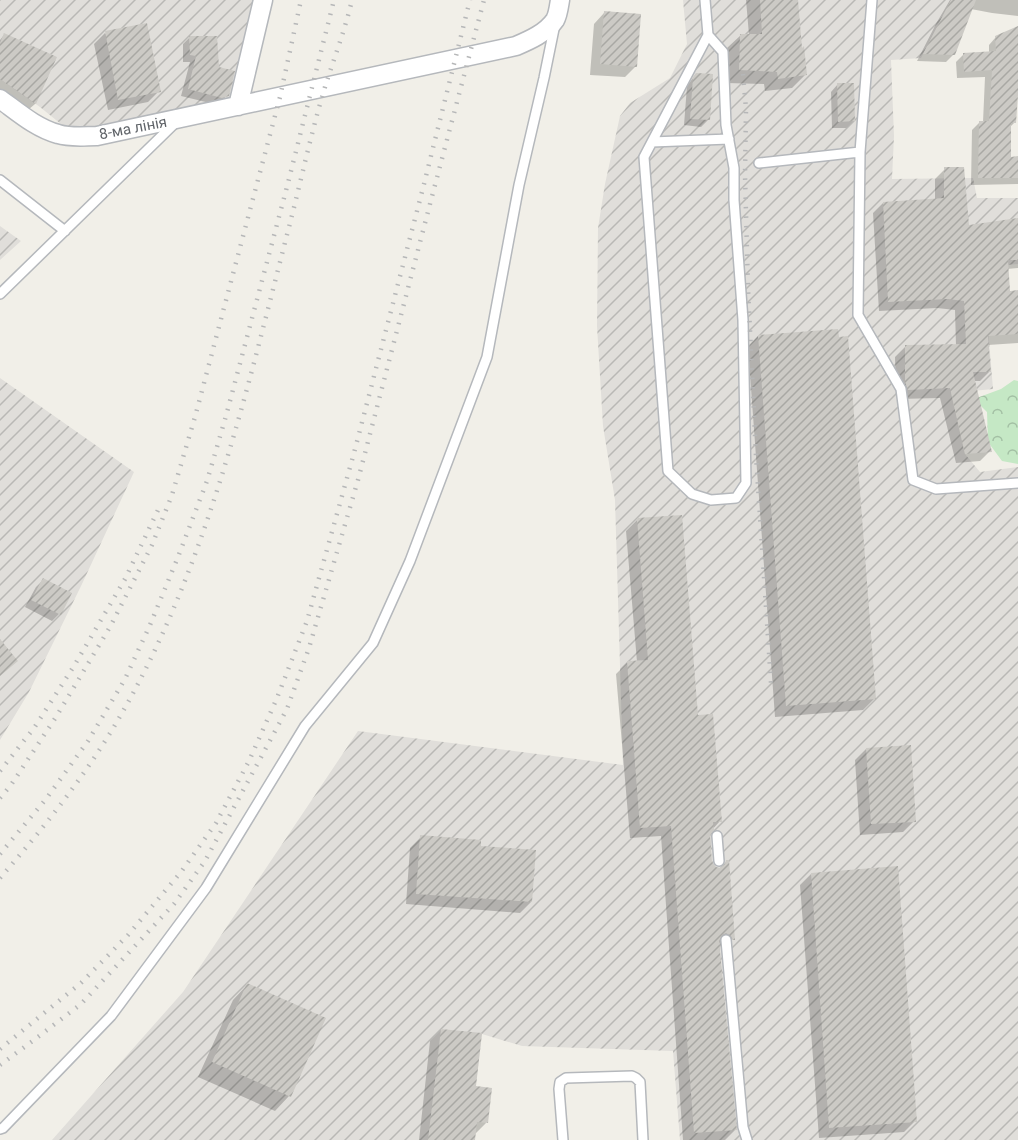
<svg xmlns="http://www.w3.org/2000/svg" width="1018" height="1140" font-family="Roboto,sans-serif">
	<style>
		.industrial { fill: url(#industrial-furrows) }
		.forest { fill: url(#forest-crowns) }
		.shadow { fill: #0003 }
		.building { fill: url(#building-hatch) }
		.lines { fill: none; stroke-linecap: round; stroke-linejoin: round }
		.service-casing { stroke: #b5b8bc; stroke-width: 12 }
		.minor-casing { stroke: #b5b8bc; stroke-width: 21 }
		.service { stroke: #fff; stroke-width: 9 }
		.minor { stroke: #fff; stroke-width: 18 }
		.rail { stroke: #b6b7b8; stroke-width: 4.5; stroke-dasharray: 1.5 8; stroke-linecap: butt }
		.labels { text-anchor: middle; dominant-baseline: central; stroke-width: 5; stroke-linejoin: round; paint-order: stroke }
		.street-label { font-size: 15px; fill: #5f6368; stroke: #fff }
	</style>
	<defs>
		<pattern id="industrial-furrows" width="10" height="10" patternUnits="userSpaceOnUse" patternTransform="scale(1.5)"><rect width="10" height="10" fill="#e0deda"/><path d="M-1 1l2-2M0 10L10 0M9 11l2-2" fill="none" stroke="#b9b8b5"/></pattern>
		<pattern id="forest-crowns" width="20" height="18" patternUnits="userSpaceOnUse" patternTransform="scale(1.5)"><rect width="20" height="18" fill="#c5e8c5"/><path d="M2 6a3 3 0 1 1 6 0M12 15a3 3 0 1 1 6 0" fill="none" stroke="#a3c0a4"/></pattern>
		<pattern id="building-hatch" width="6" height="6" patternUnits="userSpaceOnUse" patternTransform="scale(1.5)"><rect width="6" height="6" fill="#cccac5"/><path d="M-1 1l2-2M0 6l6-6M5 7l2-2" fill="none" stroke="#a9a8a4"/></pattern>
	</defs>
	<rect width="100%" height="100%" fill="#f1efe8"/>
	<path class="industrial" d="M 0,0 L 257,0 L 234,99 L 72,133 L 40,107 L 0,79 Z
		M 683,0 L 951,0 L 921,58 L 891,60 L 894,136 L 892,179 L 973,178 L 977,198 L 1018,198 L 1018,264 L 983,267 L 993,389 L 951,393 L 965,454 L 980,472 L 1018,467 L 1018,1140 L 680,1140 L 673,1051 L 522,1046 L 482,1034 L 469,1140 L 52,1140 L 183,992 L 358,731 L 623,765 L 615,500 L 603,426 L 597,326 L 598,228 L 605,184 L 620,116 L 630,103 L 670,78 L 687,44 Z
		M 0,226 L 21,241 L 0,260 Z
		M 0,378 L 134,472 L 82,584 L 29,692 L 0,740 Z"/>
	<path class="forest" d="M 1014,380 L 1018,381 L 1018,464 L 1002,461 L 988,442 L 987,412 L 974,399 L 1001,389 Z"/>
	<path class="shadow" d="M 746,0 L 796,0 L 800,50 L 805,75 L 792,88 L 765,91 L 764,84 L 726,83 L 727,48 L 741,35 L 749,35 Z
		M 950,0 L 1018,0 L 1018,16 L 992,13 L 971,9 L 954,54 L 946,62 L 917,61 L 937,22 Z
		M 604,13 L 636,66 L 625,77 L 590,75 L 594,24 Z
		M 1018,28 L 1018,73 L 1015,122 L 1009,128 L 1010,158 L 1018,158 L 1018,184 L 971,185 L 972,130 L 980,122 L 983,122 L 985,77 L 957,78 L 956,62 L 964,54 L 989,53 L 989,45 L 996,37 Z
		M 105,33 L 159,91 L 148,102 L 108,110 L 94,44 Z
		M 4,35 L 55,58 L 35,104 L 28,110 L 0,91 L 0,40 Z
		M 190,37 L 218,68 L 227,95 L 220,103 L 214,104 L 181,96 L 190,62 L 183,62 L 183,44 Z
		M 696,74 L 708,120 L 701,127 L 684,125 L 687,86 Z
		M 838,84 L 853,121 L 846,128 L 832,128 L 831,92 Z
		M 945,169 L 967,226 L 1018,220 L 1018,268 L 1007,269 L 1009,293 L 1018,292 L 1018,343 L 988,345 L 990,371 L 980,381 L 974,381 L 990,451 L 980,461 L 956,463 L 940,398 L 898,399 L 896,393 L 895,357 L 905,347 L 956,346 L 955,310 L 937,308 L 879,311 L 873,213 L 883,203 L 935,200 L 935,179 Z
		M 758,336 L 874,699 L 863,710 L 775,717 L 748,347 Z
		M 637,520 L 697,716 L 720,821 L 710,832 L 711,862 L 715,868 L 719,869 L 726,862 L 733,939 L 722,950 L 719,942 L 735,1130 L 725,1140 L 683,1140 L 661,836 L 630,838 L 616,674 L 627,663 L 637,662 L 626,531 Z
		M 43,580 L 59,614 L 52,621 L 25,607 L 36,587 Z
		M 866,749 L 914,821 L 903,832 L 860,835 L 855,760 Z
		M 421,837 L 479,848 L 531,902 L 520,913 L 406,904 L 410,848 Z
		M 811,874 L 915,1121 L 904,1132 L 819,1138 L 800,885 Z
		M 247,985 L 324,1019 L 289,1096 L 275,1111 L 198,1077 L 233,1000 Z
		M 441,1030 L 474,1088 L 486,1123 L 475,1134 L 474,1140 L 419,1140 L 430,1041 Z"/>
	<path class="building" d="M 760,0 L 798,0 L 802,48 L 804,46 L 807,75 L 778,79 L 777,72 L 739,70 L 740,34 L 762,34 Z
		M 951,0 L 976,0 L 955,55 L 923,54 Z
		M 604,11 L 641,14 L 637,67 L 600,64 Z
		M 147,23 L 161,92 L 118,100 L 105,31 Z
		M 1018,26 L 1018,95 L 1016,123 L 1011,123 L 1011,157 L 1018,156 L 1018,178 L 978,178 L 979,121 L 989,121 L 992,70 L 964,72 L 963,53 L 996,51 L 995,36 Z
		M 4,33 L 57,57 L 36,104 L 0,79 L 0,43 Z
		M 189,36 L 217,36 L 219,67 L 235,71 L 229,96 L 222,98 L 188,89 L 196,56 L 190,55 Z
		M 696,73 L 713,74 L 710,120 L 690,119 L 693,77 Z
		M 837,83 L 854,83 L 855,121 L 838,122 Z
		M 944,167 L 964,167 L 969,225 L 1018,218 L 1018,260 L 1008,260 L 1010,291 L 1018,290 L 1018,334 L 988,336 L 991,372 L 973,372 L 992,452 L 965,454 L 950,388 L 908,390 L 905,382 L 905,345 L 966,344 L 964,301 L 948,299 L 888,302 L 883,202 L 944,198 Z
		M 838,329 L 839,337 L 848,336 L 876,699 L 786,706 L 758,335 Z
		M 682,515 L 698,715 L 713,714 L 722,822 L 713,822 L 714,830 L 711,833 L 710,837 L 712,862 L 716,867 L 720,868 L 725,864 L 726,860 L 729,860 L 735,940 L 733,940 L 731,936 L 726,933 L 722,935 L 719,941 L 737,1130 L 694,1133 L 671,826 L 640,828 L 627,661 L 648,660 L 637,518 Z
		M 43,578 L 72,593 L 61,615 L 31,600 Z
		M 0,639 L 18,661 L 0,676 Z
		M 911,745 L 916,822 L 871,824 L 866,748 Z
		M 420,835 L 481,840 L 481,846 L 536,850 L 532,902 L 416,894 Z
		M 898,866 L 917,1122 L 829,1128 L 811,873 Z
		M 247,983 L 326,1018 L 291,1097 L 212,1062 Z
		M 441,1029 L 482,1033 L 476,1086 L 492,1088 L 488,1123 L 477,1122 L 475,1140 L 428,1140 Z"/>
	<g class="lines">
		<defs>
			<path id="service" d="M 705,0 L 708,35 L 644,157 L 668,471 L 692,494 L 711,500 L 736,498 L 746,483 L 743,320 L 734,200 L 734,168 L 726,125 L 723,52 L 708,35
				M 872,0 L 860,152 L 858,315 L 901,389 L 913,480 L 936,489 L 1018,483
				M 652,142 L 729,139
				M 759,163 L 860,152
				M 0,180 L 65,231
				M 0,294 L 175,123
				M 717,836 L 719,861
				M 726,940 L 743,1127 L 747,1140
				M 0,1129 L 3,1128 L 111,1016 L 206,888 L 305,726 L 373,643 L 410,561 L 487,357 L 519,185 L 544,78 L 555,24
				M 563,1140 L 559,1089 L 560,1082 L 566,1078 L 632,1076 L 636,1078 L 640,1082 L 643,1140"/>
			<path id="minor" d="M 0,99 C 18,112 36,128 58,134 C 71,138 85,136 97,136 L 516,46 C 530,40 546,33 555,20 C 558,15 559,6 560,0
				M 238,106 L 263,0"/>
		</defs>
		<use href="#service" class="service-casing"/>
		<use href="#minor" class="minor-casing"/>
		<use href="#service" class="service"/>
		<use href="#minor" class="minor"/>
		<path class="rail" d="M 743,74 L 746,109 L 745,175 L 748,288 L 756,456 L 771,683
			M 0,771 L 34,728 L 74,666 L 125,579 L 158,510
			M 0,798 L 11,785 L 56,717 L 110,627 L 152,545 L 172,495 L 195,417 L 280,97 L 301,0
			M 0,854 L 46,799 L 88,741 L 125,679 L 150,625 L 178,557 L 207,481 L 226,416 L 288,183 L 334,0
			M 0,878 C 42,830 82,780 115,725 C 206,572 245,397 289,227 C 301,181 311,133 325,87 C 334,58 345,30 352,0
			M 0,1049 L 82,982 L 128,935 L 181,872 L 216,823 L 249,761 L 277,698 L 307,621 L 354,453 L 423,188 L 470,0
			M 0,1065 L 34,1040 L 81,1004 L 174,904 L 205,861 L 287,709 L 309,648 L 358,480 L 430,204 L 484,0"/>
	</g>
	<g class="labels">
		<g class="street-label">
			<text transform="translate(133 128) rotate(-11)">8-ма лінія</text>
		</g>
	</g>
</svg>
